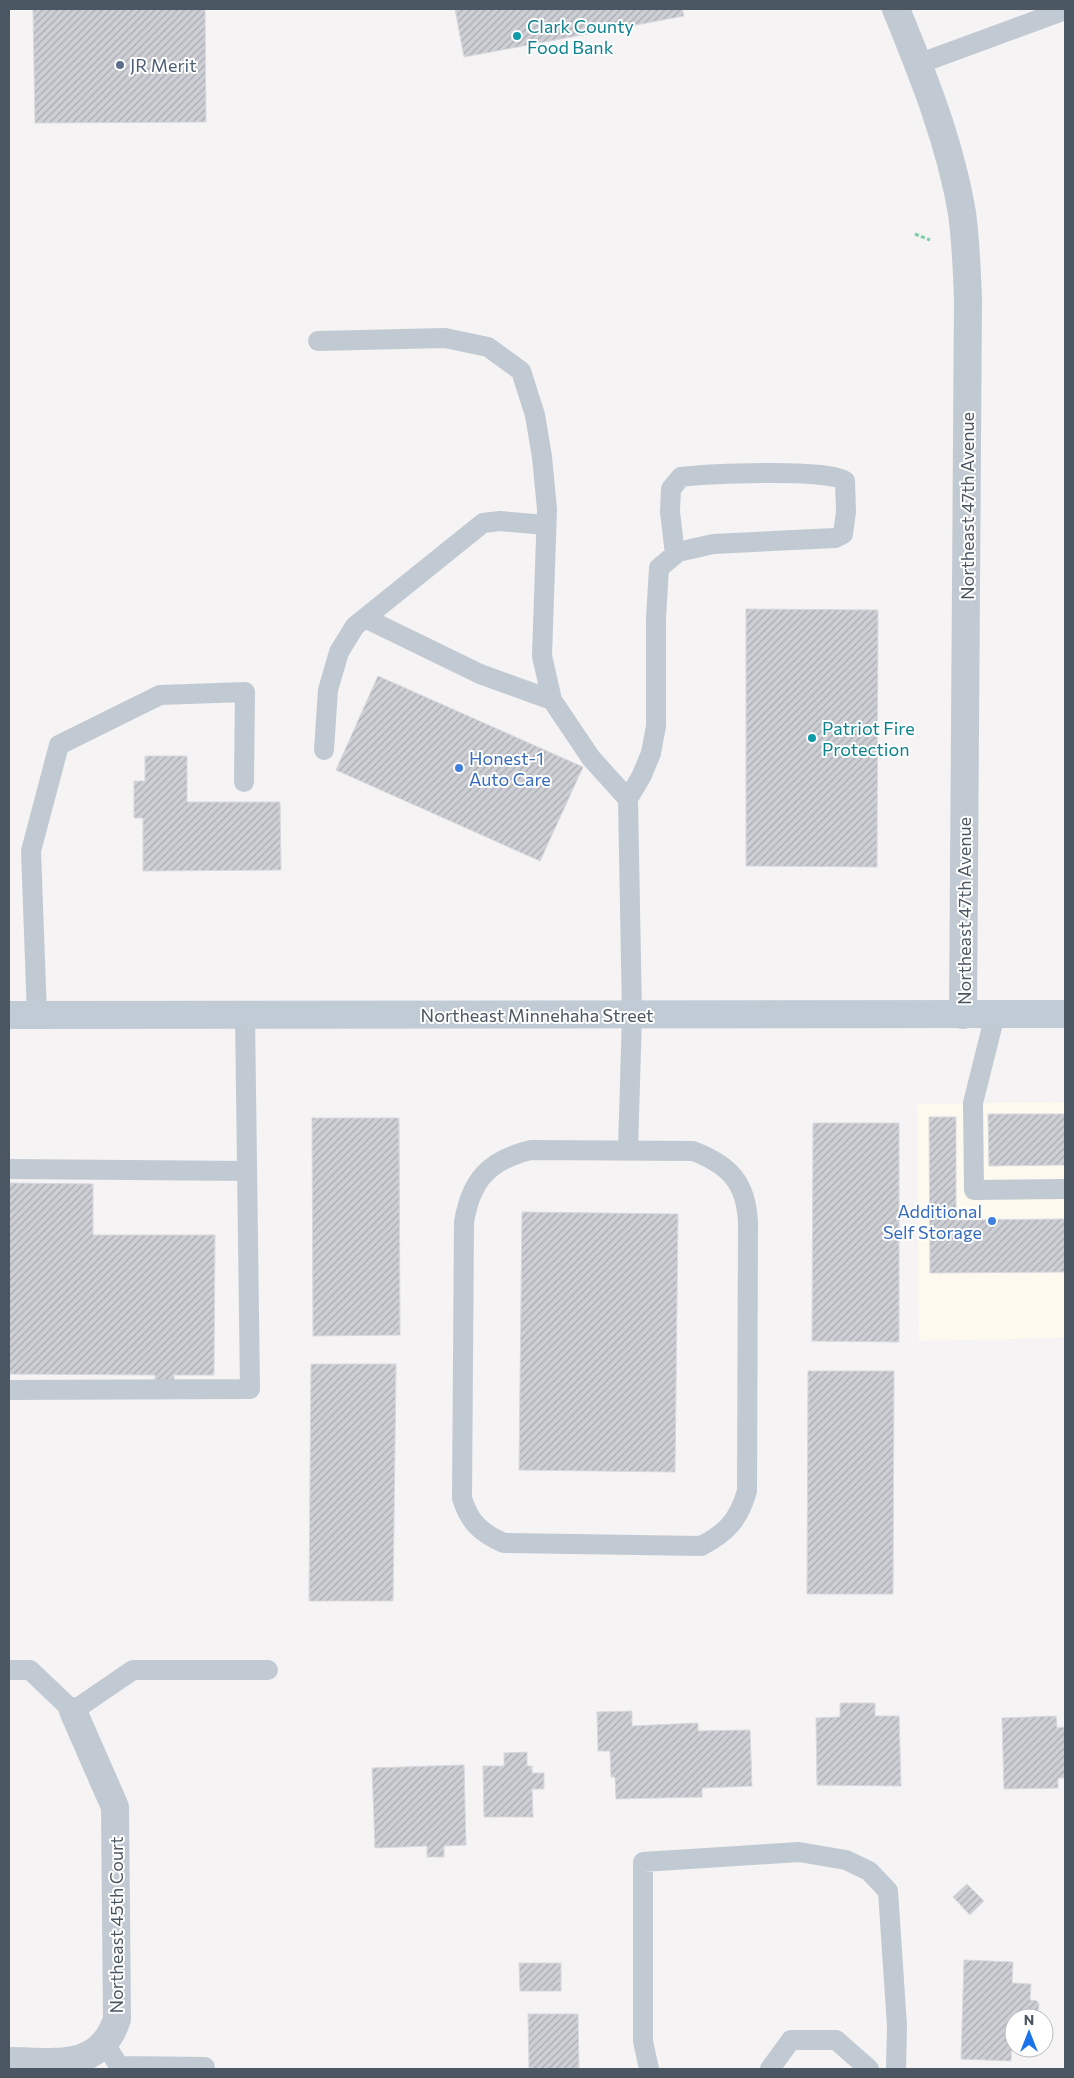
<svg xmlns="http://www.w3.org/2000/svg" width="1074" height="2078" font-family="Commissioner,sans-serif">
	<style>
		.commercial { fill: #fdf9ef }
		.building { fill: url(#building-hatch); stroke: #d7d9de }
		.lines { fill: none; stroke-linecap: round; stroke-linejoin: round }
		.path { stroke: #7ad0a6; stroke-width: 3; stroke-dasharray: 4 2.5; stroke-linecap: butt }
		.service { stroke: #c1cad2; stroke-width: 20 }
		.minor { stroke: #c1cad2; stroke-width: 28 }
		.tertiary { stroke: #c1cad2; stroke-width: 28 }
		.secondary { stroke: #c1cbd6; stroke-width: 28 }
		.culture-dot { fill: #0f9aa8; stroke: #fff; stroke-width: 2 }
		.service-dot { fill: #5c6f8a; stroke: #fff; stroke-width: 2 }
		.shop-dot { fill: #3f7fe0; stroke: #fff; stroke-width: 2 }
		.labels { text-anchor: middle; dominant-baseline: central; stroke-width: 4; stroke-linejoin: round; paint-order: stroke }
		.culture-label { font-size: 18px; fill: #0d838f; stroke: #fff; text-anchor: start }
		.service-label { font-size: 18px; fill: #4e5e75; stroke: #fff; text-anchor: start }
		.street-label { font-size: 18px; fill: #4a5661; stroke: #fff }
		.shop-label { font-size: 18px; fill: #366cbe; stroke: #fff; text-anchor: start }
	</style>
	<defs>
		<pattern id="building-hatch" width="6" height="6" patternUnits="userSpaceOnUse" patternTransform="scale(1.25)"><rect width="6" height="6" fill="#cdcfd5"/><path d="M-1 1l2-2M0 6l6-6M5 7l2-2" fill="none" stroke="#a8abb0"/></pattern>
	</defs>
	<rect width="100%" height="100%" fill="#f5f3f3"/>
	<path class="commercial" d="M 1065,1102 L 1065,1338 L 919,1341 L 917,1104 Z"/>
	<path class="building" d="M 33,9 L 205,9 L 206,122 L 35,123 Z
		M 455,9 L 682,9 L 684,16 L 464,57 Z
		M 746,609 L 878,610 L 877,867 L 746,866 Z
		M 378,676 L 583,767 L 540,861 L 336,770 Z
		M 145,756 L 187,756 L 187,802 L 280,802 L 281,870 L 143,871 L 143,818 L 134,818 L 134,781 L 145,781 Z
		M 988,1114 L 1065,1114 L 1065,1165 L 989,1166 Z
		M 929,1117 L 956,1117 L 956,1220 L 1065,1219 L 1065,1272 L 930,1273 Z
		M 312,1118 L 399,1118 L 400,1335 L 313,1336 Z
		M 813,1123 L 899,1123 L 899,1342 L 812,1341 Z
		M 9,1183 L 93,1184 L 93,1235 L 215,1235 L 214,1375 L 174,1375 L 174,1387 L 155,1387 L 155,1375 L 9,1374 Z
		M 522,1212 L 678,1214 L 675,1472 L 519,1470 Z
		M 311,1364 L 396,1364 L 393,1601 L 309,1601 Z
		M 808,1371 L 894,1371 L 893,1594 L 807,1594 Z
		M 840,1703 L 875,1703 L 875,1716 L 899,1716 L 901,1786 L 817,1785 L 816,1718 L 840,1717 Z
		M 632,1711 L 632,1726 L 698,1723 L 698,1731 L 750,1730 L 752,1786 L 702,1788 L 702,1797 L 616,1799 L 615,1777 L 611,1777 L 610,1751 L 598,1751 L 597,1712 Z
		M 1056,1716 L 1057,1728 L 1065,1727 L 1065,1778 L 1058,1778 L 1058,1788 L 1004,1789 L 1002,1718 Z
		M 527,1752 L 527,1766 L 532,1766 L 532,1773 L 544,1773 L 544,1789 L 532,1789 L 533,1817 L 484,1817 L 483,1766 L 504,1766 L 504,1753 Z
		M 464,1765 L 466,1845 L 444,1846 L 444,1857 L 427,1857 L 427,1846 L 375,1848 L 372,1768 Z
		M 967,1884 L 984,1901 L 970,1915 L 953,1897 Z
		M 964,1960 L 1013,1962 L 1012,1983 L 1031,1984 L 1030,2000 L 1037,2001 L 1039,2004 L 1038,2016 L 1035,2018 L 1014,2018 L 1011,2061 L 961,2059 Z
		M 519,1963 L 561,1963 L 561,1991 L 520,1991 Z
		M 528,2014 L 578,2014 L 579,2069 L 529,2069 Z"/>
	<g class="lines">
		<path class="path" d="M 915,234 L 930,240"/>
		<path class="service" d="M 918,64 L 1065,10
			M 318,341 L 445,338 L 488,347 L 521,371 L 535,415 L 542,457 L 547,509 L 542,656 L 552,700 L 591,758 L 628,799
			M 365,618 L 480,674 L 552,700
			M 324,750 L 328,690 L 339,652 L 355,626 L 483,523 L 500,521 L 546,525
			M 37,1015 L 31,851 L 59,745 L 160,695 L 245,692 L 244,782
			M 995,1015 L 973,1103 L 974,1190 L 1065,1189
			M 531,1150 L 693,1151 C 730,1165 746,1183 748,1222 L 747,1491 C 739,1519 727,1533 701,1546 L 504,1543 C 481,1533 469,1522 462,1498 L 464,1222 C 471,1180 489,1160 531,1150 Z
			M 628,1150 L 632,1015 L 628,799 L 642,775 L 651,753 L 656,726 L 656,618 L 659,568 L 678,552 L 713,544 L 835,538 L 843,534 L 846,512 L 845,481 C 830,468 706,474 681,477 L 671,489 L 670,512 L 675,554
			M 9,1169 L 247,1171
			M 9,1390 L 250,1389 L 245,1015
			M 9,1670 L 30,1670 L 73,1711 L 133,1670 L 268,1670
			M 105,2044 L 119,2066 L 205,2067
			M 649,2069 L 643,2041 L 643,1862 L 799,1852 L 846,1860 L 869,1871 L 888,1891 L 897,2026 L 896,2069
			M 770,2069 L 791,2040 L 836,2040 L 869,2069"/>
		<path class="minor" d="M 9,2061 C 54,2061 100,2072 117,2019 L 115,1807 L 73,1711"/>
		<path class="tertiary" d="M 896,9 C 923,75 950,142 962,213 C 966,242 967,271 968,300 L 963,1015"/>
		<path class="secondary" d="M 9,1015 L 1065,1014"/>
	</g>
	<g class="culture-dot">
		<circle cx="517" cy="36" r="5"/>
		<circle cx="812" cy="738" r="5"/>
	</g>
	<circle class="service-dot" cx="120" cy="65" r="5"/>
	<g class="shop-dot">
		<circle cx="459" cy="768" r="5"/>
		<circle cx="992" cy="1221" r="5"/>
	</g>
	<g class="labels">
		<g class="culture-label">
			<text x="527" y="26">Clark County<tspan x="527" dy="21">Food Bank</tspan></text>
			<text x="822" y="728">Patriot Fire<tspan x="822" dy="21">Protection</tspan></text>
		</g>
		<g class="service-label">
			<text x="130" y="65">JR Merit</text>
		</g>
		<g class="street-label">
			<text transform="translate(967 506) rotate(-90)">Northeast 47th Avenue</text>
			<text transform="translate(964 911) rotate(-90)">Northeast 47th Avenue</text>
			<text x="537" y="1015">Northeast Minnehaha Street</text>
			<text transform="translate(116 1925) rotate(-90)">Northeast 45th Court</text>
		</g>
		<g class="shop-label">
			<text x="469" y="758">Honest-1<tspan x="469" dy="21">Auto Care</tspan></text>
			<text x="982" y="1211" text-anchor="end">Additional<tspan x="982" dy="21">Self Storage</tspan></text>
		</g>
	</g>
	<rect width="1074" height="2078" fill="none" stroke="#4a5661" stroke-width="20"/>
	<g transform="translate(1029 2033)"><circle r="24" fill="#ffffff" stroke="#b7bbc0"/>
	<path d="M0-4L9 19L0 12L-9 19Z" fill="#1a73e8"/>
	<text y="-8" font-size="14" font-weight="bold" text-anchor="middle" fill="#4a5661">N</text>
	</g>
</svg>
